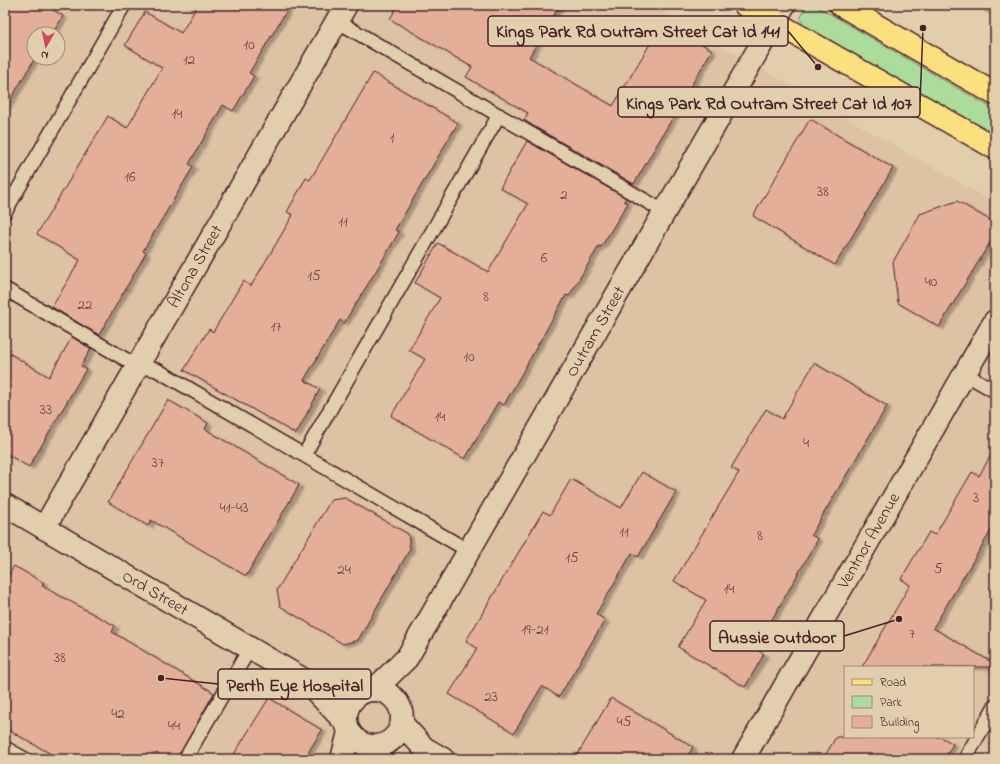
<svg xmlns="http://www.w3.org/2000/svg" width="1000" height="764" font-family="'Indie Flower',sans-serif">
	<style>
		.built { fill: #dec2a4; fill-rule: evenodd }
		.green { fill: #acdc9c; stroke: #7b7e64 }
		.building { fill: #e4af99; stroke: #4a1f2b; filter: url(#shadow) }
		.lines { fill: none; stroke-linecap: round; stroke-linejoin: round }
		.service-casing { stroke: #4a1f2b; stroke-width: 16 }
		.minor-casing { stroke: #4a1f2b; stroke-width: 25 }
		.tertiary-casing { stroke: #4a1f2b; stroke-width: 25 }
		.primary-casing { stroke: #4a1f2b; stroke-width: 25 }
		.service { stroke: #e0ceac; stroke-width: 13 }
		.minor { stroke: #e0ceac; stroke-width: 22 }
		.tertiary { stroke: #e0ceac; stroke-width: 22 }
		.primary { stroke: #fce080; stroke-width: 22 }
		.labels { text-anchor: middle; dominant-baseline: central; stroke-width: 3.5; stroke-linejoin: round; paint-order: stroke }
		.number-label { font-size: 15px; fill: #704346 }
		.street-label { font-size: 17px; fill: #4a1f2b; stroke: #e0ceac }
		.leader { fill: none; stroke: #4a1f2b; stroke-width: 1.5 }
		.callout-dot { fill: #4a1f2b; stroke: #e0ceac; stroke-width: 1.5 }
		.callout { fill: #e0ceac; stroke: #4a1f2b; stroke-width: 1.5 }
		.callout-label { font-size: 18px; text-anchor: middle; font-weight: bold; fill: #4a1f2b }
	</style>
	<defs>
		<filter id="shadow"><feDropShadow dx="4.5" dy="2.5" stdDeviation="1" flood-color="#0004"/></filter>
	</defs>
	<rect width="100%" height="100%" fill="#e0ceac"/>
	<filter id="ink" filterUnits="userSpaceOnUse"><feTurbulence type="fractalNoise" baseFrequency=".025" numOctaves="2"/><feDisplacementMap in="SourceGraphic" scale="8" xChannelSelector="R" yChannelSelector="G"/><feConvolveMatrix kernelMatrix="1 2 1 2 8 2 1 2 1" color-interpolation-filters="sRGB"/></filter>
	<g filter="url(#ink)">
		<path class="built" d="M 5,5 L 651,5 L 995,203 L 995,759 L 5,759 ZM 34,34 L 58,34 L 58,58 L 34,58 ZM 845,667 L 973,667 L 973,737 L 845,737 Z"/>
		<path class="green" d="M 975,5 L 995,5 L 995,17 Z
			M 809,6 L 815,6 L 825,11 L 995,110 L 995,135 L 806,27 C 798,19 800,12 809,6 Z"/>
		<path class="building" d="M 5,5 L 45,5 L 63,16 L 52,34 L 34,34 L 35,58 L 5,109 Z
			M 198,5 L 290,5 L 249,73 L 254,76 L 233,111 L 223,105 L 189,164 L 193,167 L 143,251 L 146,253 L 99,335 L 52,307 L 80,260 L 37,234 L 108,116 L 127,128 L 162,68 L 125,45 L 145,12 L 181,33 Z
			M 398,5 L 560,5 L 529,57 L 613,106 L 663,22 L 712,50 L 634,184 L 535,127 L 524,120 L 528,113 L 466,77 L 472,67 L 390,19 Z
			M 373,73 L 458,123 L 395,230 L 399,232 L 379,266 L 344,323 L 340,320 L 304,380 L 320,389 L 296,434 L 184,370 L 209,329 L 213,332 L 243,281 L 251,286 L 293,215 L 287,212 L 306,178 L 310,180 Z
			M 810,119 L 893,168 L 835,265 L 753,216 Z
			M 527,141 L 626,198 L 624,201 L 628,203 L 601,247 L 599,246 L 569,296 L 566,295 L 504,405 L 498,402 L 465,459 L 391,416 L 425,359 L 409,350 L 440,298 L 415,283 L 438,243 L 488,272 L 528,204 L 500,188 Z
			M 957,201 L 995,223 L 995,234 L 939,327 L 898,303 L 893,262 L 920,214 Z
			M 72,337 L 91,349 L 81,366 L 86,369 L 29,467 L 5,453 L 5,351 L 49,377 Z
			M 814,363 L 887,406 L 811,535 L 818,539 L 755,649 L 764,654 L 745,687 L 678,647 L 706,600 L 674,581 L 739,472 L 731,468 L 766,409 L 782,419 Z
			M 168,400 L 208,423 L 205,429 L 299,485 L 246,576 L 151,520 L 148,526 L 108,502 Z
			M 995,448 L 995,524 L 933,628 L 995,664 L 995,667 L 862,667 L 910,585 L 901,579 L 929,532 L 935,535 L 972,472 L 979,476 Z
			M 642,472 L 676,492 L 638,557 L 632,553 L 596,614 L 605,620 L 559,697 L 542,686 L 514,733 L 449,694 L 477,648 L 466,641 L 543,511 L 550,515 L 571,479 L 621,508 Z
			M 345,498 L 408,534 L 410,549 L 358,640 L 343,644 L 280,606 L 277,590 L 331,500 Z
			M 14,566 L 44,583 L 42,586 L 115,626 L 112,632 L 214,693 L 177,759 L 60,759 L 5,728 L 5,581 Z
			M 269,698 L 322,730 L 304,759 L 231,759 Z
			M 611,698 L 693,747 L 686,759 L 575,759 Z
			M 836,737 L 941,737 L 953,744 L 944,759 L 823,759 Z"/>
		<g class="lines">
			<defs>
				<path id="service" d="M 337,21 L 665,212
					M 5,212 L 124,5
					M 5,289 L 137,366 L 157,370 L 469,551
					M 965,374 L 995,391
					M 304,455 L 499,115
					M 5,748 L 25,759
					M 185,759 L 250,648
					M 965,759 L 995,706"/>
				<g id="minor">
					<path id="s1" d="M 44,528 L 346,5"/>
				</g>
				<g id="tertiary">
					<path id="s2" d="M 5,505 L 306,681 L 357,696"/>
					<path d="M 307,682 L 346,723"/>
					<circle cx="374" cy="718" r="28"/>
					<path id="s3" d="M 374,690 L 407,658 L 784,5"/>
					<path d="M 402,724 L 424,748 L 443,759"/>
					<path d="M 342,759 L 349,732"/>
					<path id="s4" d="M 743,759 L 995,321"/>
				</g>
				<path id="primary" d="M 745,5 L 995,148
					M 841,5 L 995,94"/>
			</defs>
			<use href="#service" class="service-casing"/>
			<use href="#minor" class="minor-casing"/>
			<use href="#tertiary" class="tertiary-casing"/>
			<use href="#primary" class="primary-casing"/>
			<use href="#service" class="service"/>
			<use href="#minor" class="minor"/>
			<use href="#tertiary" class="tertiary"/>
			<use href="#primary" class="primary"/>
		</g>
	</g>
	<g class="labels">
		<g class="number-label">
			<text x="249" y="45">10</text>
			<text x="189" y="60">12</text>
			<text x="177" y="114">14</text>
			<text x="392" y="138">1</text>
			<text x="130" y="177">16</text>
			<text x="823" y="192">38</text>
			<text x="564" y="195">2</text>
			<text x="343" y="222">11</text>
			<text x="544" y="258">6</text>
			<text x="314" y="276">15</text>
			<text x="931" y="282">40</text>
			<text x="486" y="297">8</text>
			<text x="85" y="305">22</text>
			<text x="276" y="327">17</text>
			<text x="469" y="357">10</text>
			<text x="46" y="410">33</text>
			<text x="440" y="417">14</text>
			<text x="806" y="443">4</text>
			<text x="158" y="463">37</text>
			<text x="976" y="498">3</text>
			<text x="234" y="508">41-43</text>
			<text x="624" y="532">11</text>
			<text x="760" y="536">8</text>
			<text x="572" y="558">15</text>
			<text x="938" y="569">5</text>
			<text x="344" y="570">24</text>
			<text x="729" y="589">14</text>
			<text x="535" y="630">19-21</text>
			<text x="912" y="634">7</text>
			<text x="60" y="658">38</text>
			<text x="491" y="697">23</text>
			<text x="118" y="714">42</text>
			<text x="624" y="722">45</text>
			<text x="174" y="726">44</text>
		</g>
		<g class="street-label">
			<text stroke="none"><textPath href="#s1" startOffset="302">Altona Street</textPath></text>
			<text stroke="none"><textPath href="#s3" startOffset="423">Outram Street</textPath></text>
			<text stroke="none"><textPath href="#s4" startOffset="252">Ventnor Avenue</textPath></text>
			<text stroke="none"><textPath href="#s2" startOffset="174">Ord Street</textPath></text>
		</g>
	</g>
	<path class="leader" d="M818 67L788 31M923 28L920 102M899 619L844 636M161 678L218 684"/>
	<g class="callout-dot">
		<circle cx="818" cy="67" r="4"/>
		<circle cx="923" cy="28" r="4"/>
		<circle cx="899" cy="619" r="4"/>
		<circle cx="161" cy="678" r="4"/>
	</g>
	<g class="callout">
		<rect x="488" y="16" width="300" height="30" rx="4"/>
		<rect x="618" y="87" width="302" height="30" rx="4"/>
		<rect x="710" y="621" width="134" height="30" rx="4"/>
		<rect x="218" y="669" width="153" height="30" rx="4"/>
	</g>
	<g class="callout-label">
		<text x="638" y="37">Kings Park Rd Outram Street Cat Id 141</text>
		<text x="769" y="109">Kings Park Rd Outram Street Cat Id 107</text>
		<text x="777" y="643">Aussie Outdoor</text>
		<text x="295" y="691">Perth Eye Hospital</text>
	</g>
	<rect width="1000" height="764" fill="none" stroke="#e0ceac" stroke-width="20"/>
	<rect x="10" y="10" width="980" height="744" fill="none" stroke="#4a1f2b" stroke-width="1.5" filter="url(#ink)"/>
	<rect x="844" y="666" width="130" height="72" fill="#e0ceac" stroke="#a48878"/>
	<rect x="852" y="679" width="20" height="6" fill="#fce080" stroke="#a48878"/>
	<text x="880" y="686" font-size="12" fill="#4a1f2b">Road</text>
	<rect x="852" y="696" width="20" height="12" fill="#acdc9c" stroke="#a48878"/>
	<text x="880" y="706" font-size="12" fill="#4a1f2b">Park</text>
	<rect x="852" y="716" width="20" height="12" fill="#e4af99" stroke="#a48878"/>
	<text x="880" y="726" font-size="12" fill="#4a1f2b">Building</text>
	<g transform="translate(46 46) rotate(189)"><circle r="19" fill="#e0ceac" stroke="#a48878"/>
	<path d="M0-3L7 15L0 10L-7 15Z" fill="#d1495b"/>
	<text y="-6" font-size="11" font-weight="bold" text-anchor="middle" fill="#4a1f2b">N</text>
	</g>
</svg>
